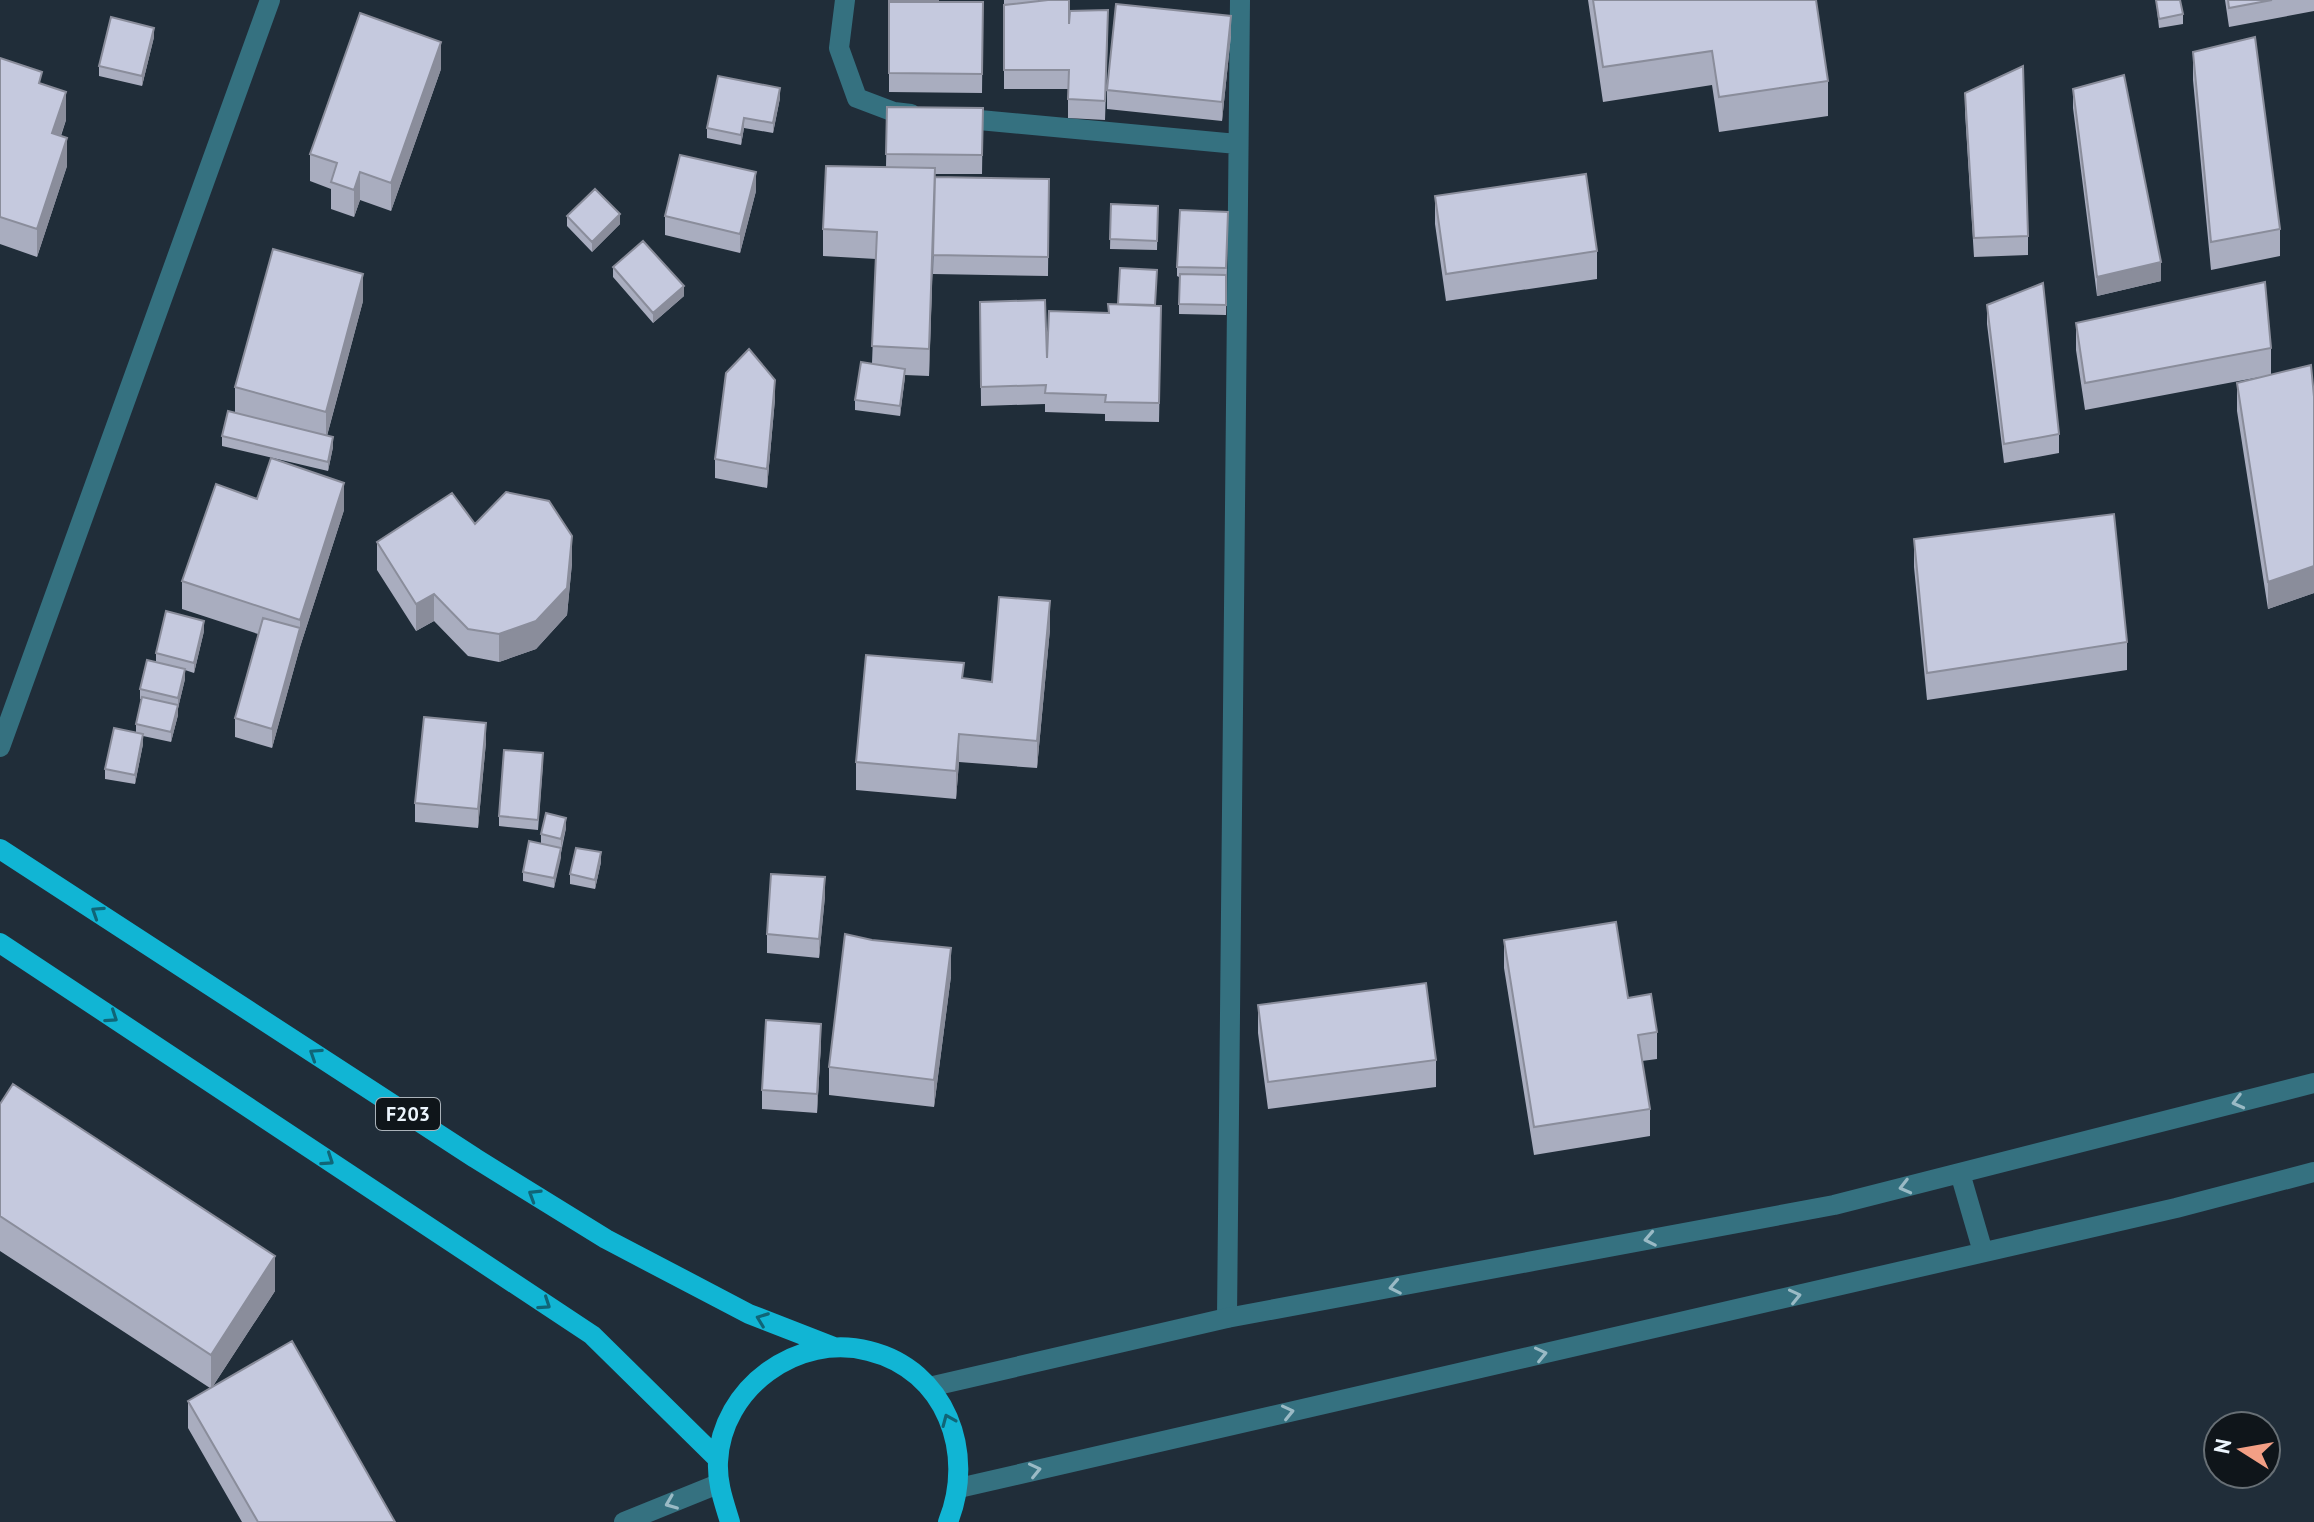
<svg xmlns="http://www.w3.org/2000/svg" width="2314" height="1522" font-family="'PT Sans',sans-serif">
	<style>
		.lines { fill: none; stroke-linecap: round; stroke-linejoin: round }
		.minor { stroke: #357180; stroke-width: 20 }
		.tertiary { stroke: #357180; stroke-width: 20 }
		.primary { stroke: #11b5d4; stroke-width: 20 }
		.wall { fill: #a9adbf }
		.shaded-wall { fill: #8a8d9b }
		.building { fill: #c5c9de; stroke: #8a8d9b; stroke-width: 2 }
		.oneway { stroke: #106577 }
		.oneway2 { stroke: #9abac5 }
		.labels { text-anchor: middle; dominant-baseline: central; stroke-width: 8; stroke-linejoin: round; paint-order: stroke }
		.shield { fill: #0f151a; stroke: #aab2b9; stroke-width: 2 }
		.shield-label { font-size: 20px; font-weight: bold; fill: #ecf5fd }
	</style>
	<rect width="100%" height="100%" fill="#202d39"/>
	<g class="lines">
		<path class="minor" d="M 845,0 L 839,48 L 857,98 L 894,112 L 911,114
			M 958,118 L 1237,144
			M 0,747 L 270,0
			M 1227,1318 L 1240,0"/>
		<path class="tertiary" d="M 1960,1173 L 1983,1252
			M 929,1387 L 1227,1318 L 1834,1205 L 2314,1083
			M 959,1488 L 2176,1208 L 2314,1172
			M 624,1522 L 718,1484"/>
		<path class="primary" d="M 0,849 L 475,1158 L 606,1239 L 749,1314 L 834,1347
			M 0,943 L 592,1335 L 718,1459
			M 730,1522 C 724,1502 717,1484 718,1462 C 721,1388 798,1332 869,1351 C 946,1370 976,1453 948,1522"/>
	</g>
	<path class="wall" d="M 889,0 L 983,2 L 982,93 L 889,92 Z
		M 1004,0 L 1038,0 L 1069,24 L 1108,30 L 1105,120 L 1068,118 L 1068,89 L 1004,89 Z
		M 1588,0 L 1816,0 L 1828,81 L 1828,116 L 1719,132 L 1712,85 L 1603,102 Z
		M 2156,0 L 2183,14 L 2183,24 L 2159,28 Z
		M 2225,0 L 2314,0 L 2314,11 L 2229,27 Z
		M 1231,35 L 1222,121 L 1107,109 L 1107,90 Z
		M 154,37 L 142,86 L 99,76 L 99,66 Z
		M 2193,52 L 2280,229 L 2280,256 L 2211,270 L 2193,80 Z
		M 0,58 L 42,84 L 66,120 L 61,136 L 67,166 L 37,257 L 0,244 Z
		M 441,69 L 391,211 L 360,200 L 354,217 L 331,209 L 331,189 L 310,181 L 310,154 Z
		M 2073,89 L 2161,281 L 2097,296 L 2073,108 Z
		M 1965,93 L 2028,236 L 2028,255 L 1974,257 L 1965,112 Z
		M 780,98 L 773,133 L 744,128 L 741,145 L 707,138 L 707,128 Z
		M 887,107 L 983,108 L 982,174 L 935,174 L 935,178 L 1049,179 L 1048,276 L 933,274 L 934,219 L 929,376 L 905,375 L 900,416 L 855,410 L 855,400 L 872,363 L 876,259 L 823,256 L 823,229 L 886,167 Z
		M 756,191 L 740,253 L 665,235 L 665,216 Z
		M 1435,196 L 1597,251 L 1597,279 L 1446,301 L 1435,224 Z
		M 1111,204 L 1158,206 L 1157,250 L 1110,249 Z
		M 1228,212 L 1226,315 L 1179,314 L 1179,277 L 1177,276 L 1177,267 Z
		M 567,216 L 620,224 L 592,252 L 567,226 Z
		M 613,267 L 684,296 L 653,323 L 613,277 Z
		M 363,301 L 327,436 L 333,447 L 328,471 L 222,446 L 222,436 L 235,413 L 235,387 Z
		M 980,302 L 1047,358 L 1108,313 L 1108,304 L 1155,305 L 1161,325 L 1159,422 L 1105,421 L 1105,414 L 1045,412 L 1045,404 L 981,406 Z
		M 1987,305 L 2059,434 L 2059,453 L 2004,463 L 1987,324 Z
		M 2076,323 L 2271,348 L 2271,375 L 2314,397 L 2314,593 L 2268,609 L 2237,411 L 2237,383 L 2260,377 L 2085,410 L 2076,350 Z
		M 775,399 L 767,488 L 715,478 L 715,459 Z
		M 257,499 L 344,510 L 300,647 L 272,748 L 235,737 L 235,718 L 258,634 L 182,609 L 182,581 Z
		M 475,524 L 572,563 L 567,615 L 536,649 L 499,662 L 468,656 L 434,621 L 416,631 L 377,570 L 377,542 Z
		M 1914,539 L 2127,642 L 2127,670 L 1927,700 L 1914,567 Z
		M 1050,629 L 1037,768 L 959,762 L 956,799 L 856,790 L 856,762 L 964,679 L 992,682 Z
		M 204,631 L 194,673 L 185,670 L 185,679 L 178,708 L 178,715 L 171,742 L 143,736 L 143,744 L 135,784 L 105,779 L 105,769 L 136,733 L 136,724 L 141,699 L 140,699 L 140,689 L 156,662 L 156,653 Z
		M 486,742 L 478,828 L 415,822 L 415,803 Z
		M 543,763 L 538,830 L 499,826 L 499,816 Z
		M 566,828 L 554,888 L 523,881 L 523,872 L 541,844 L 541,834 Z
		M 601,862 L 595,889 L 570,884 L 570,874 Z
		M 825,896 L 819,958 L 767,953 L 767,934 Z
		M 1504,940 L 1628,998 L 1657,1032 L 1657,1059 L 1642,1061 L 1650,1109 L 1650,1136 L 1534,1155 L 1504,968 Z
		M 951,976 L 934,1107 L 829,1095 L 829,1067 Z
		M 1258,1005 L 1436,1060 L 1436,1087 L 1268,1109 L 1258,1033 Z
		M 821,1043 L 817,1113 L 762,1109 L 762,1090 Z
		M 0,1104 L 275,1291 L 213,1386 L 395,1522 L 242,1522 L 188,1428 L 188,1401 L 210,1388 L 0,1251 Z"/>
	<path class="shaded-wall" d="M 1231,16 L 1231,35 L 1222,121 L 1222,102 Z
		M 154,28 L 154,37 L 142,86 L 142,76 Z
		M 441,42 L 441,69 L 391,211 L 391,183 Z
		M 780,88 L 780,98 L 773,133 L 773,123 Z
		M 66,92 L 66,120 L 52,160 L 52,133 Z
		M 744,118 L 744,128 L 741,145 L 741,135 Z
		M 67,138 L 67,166 L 37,257 L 37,229 Z
		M 360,172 L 360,200 L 354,217 L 354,190 Z
		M 756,172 L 756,191 L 740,253 L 740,234 Z
		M 935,196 L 929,376 L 929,349 Z
		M 620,214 L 620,224 L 592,252 L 592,242 Z
		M 2161,262 L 2161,281 L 2097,296 L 2097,277 Z
		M 363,274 L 363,301 L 326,439 L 326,412 Z
		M 684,286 L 684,296 L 653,323 L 653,313 Z
		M 905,369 L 905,378 L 900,416 L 900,406 Z
		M 775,380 L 775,399 L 767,488 L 767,469 Z
		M 333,437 L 333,447 L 328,471 L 328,462 Z
		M 344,483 L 344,510 L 300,647 L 272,748 L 272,729 L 300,628 L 300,620 Z
		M 572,536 L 572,563 L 567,615 L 536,649 L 499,662 L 499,634 Z
		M 2314,566 L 2314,593 L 2268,609 L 2268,582 Z
		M 434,594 L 434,621 L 416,631 L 416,604 Z
		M 1050,601 L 1050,629 L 1037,768 L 1037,741 Z
		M 204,621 L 204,631 L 194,673 L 194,663 Z
		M 185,669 L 185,679 L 178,708 L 178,698 Z
		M 178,705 L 178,715 L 171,742 L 171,732 Z
		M 486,723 L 486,742 L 478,828 L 478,809 Z
		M 143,734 L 143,744 L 135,784 L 135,775 Z
		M 959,734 L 959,762 L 956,799 L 956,771 Z
		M 566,818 L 566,828 L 561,848 L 561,839 Z
		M 561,848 L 561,858 L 554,888 L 554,878 Z
		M 601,852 L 601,862 L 595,889 L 595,880 Z
		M 825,877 L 825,896 L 819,958 L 819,939 Z
		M 951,948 L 951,976 L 934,1107 L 934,1080 Z
		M 821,1024 L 821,1043 L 817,1113 L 817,1094 Z
		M 275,1256 L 275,1291 L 211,1389 L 211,1355 Z"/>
	<path class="building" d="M 889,0 L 938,0 L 938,2 L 889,2 Z
		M 1048,0 L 1069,0 L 1069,24 L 1070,11 L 1108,10 L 1105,101 L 1068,99 L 1069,70 L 1004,70 L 1004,5 Z
		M 1593,0 L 1816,0 L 1828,81 L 1719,97 L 1712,51 L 1603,67 Z
		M 2156,0 L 2180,0 L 2183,14 L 2159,19 Z
		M 2228,0 L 2272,0 L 2229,8 Z
		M 889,2 L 983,2 L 982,74 L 889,73 Z
		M 1116,4 L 1231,16 L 1222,102 L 1107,90 Z
		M 360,13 L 441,42 L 391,183 L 360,172 L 354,190 L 331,182 L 337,163 L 310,154 Z
		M 111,17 L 154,28 L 142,76 L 99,66 Z
		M 2255,37 L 2280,229 L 2211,242 L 2193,52 Z
		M 0,58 L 42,72 L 39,83 L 66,92 L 52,133 L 67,138 L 37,229 L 0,217 Z
		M 2023,66 L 2028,236 L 1974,238 L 1965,93 Z
		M 2124,75 L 2161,262 L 2097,277 L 2073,89 Z
		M 718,76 L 780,88 L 773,123 L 744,118 L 741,135 L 707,128 Z
		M 887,107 L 983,108 L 982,155 L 886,154 Z
		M 680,155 L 756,172 L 740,234 L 665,216 Z
		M 826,166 L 935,168 L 929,349 L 872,346 L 877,232 L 823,229 Z
		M 1586,174 L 1597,251 L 1446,274 L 1435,196 Z
		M 935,177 L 1049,179 L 1048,257 L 933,255 Z
		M 595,189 L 620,214 L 592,242 L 567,216 Z
		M 1111,204 L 1158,206 L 1157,241 L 1110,239 Z
		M 1180,210 L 1228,212 L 1226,268 L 1177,267 Z
		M 643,241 L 684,286 L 653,313 L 613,267 Z
		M 273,249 L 363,274 L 326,412 L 235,387 Z
		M 1120,268 L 1157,270 L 1155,305 L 1118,304 Z
		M 1180,274 L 1226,275 L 1226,305 L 1179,304 Z
		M 2265,282 L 2271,348 L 2085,383 L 2076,323 Z
		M 2043,283 L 2059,434 L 2004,444 L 1987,305 Z
		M 1045,300 L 1047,358 L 1049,311 L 1109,313 L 1108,304 L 1161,306 L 1159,403 L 1105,402 L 1106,395 L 1045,393 L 1046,385 L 981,387 L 980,302 Z
		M 749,349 L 775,380 L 767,469 L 715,459 L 726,373 Z
		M 861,362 L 905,369 L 900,406 L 855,400 Z
		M 2311,365 L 2314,397 L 2314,566 L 2268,582 L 2237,383 Z
		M 228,411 L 333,437 L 328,462 L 222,436 Z
		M 271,458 L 344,483 L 300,620 L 182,581 L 216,484 L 257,499 Z
		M 506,492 L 549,501 L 572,536 L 567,588 L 536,621 L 499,634 L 468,629 L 434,594 L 416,604 L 377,542 L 452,493 L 475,524 Z
		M 2114,514 L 2127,642 L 1927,673 L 1914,539 Z
		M 999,597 L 1050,601 L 1037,741 L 959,734 L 956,771 L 856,762 L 866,655 L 964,663 L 962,678 L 992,682 Z
		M 166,611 L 204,621 L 194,663 L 156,653 Z
		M 263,618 L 300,628 L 272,729 L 235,718 Z
		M 147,660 L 185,669 L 178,698 L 140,689 Z
		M 142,697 L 178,705 L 171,732 L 136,724 Z
		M 424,717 L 486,723 L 478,809 L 415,803 Z
		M 114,728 L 143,734 L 135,775 L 105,769 Z
		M 504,750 L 543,753 L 538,820 L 499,816 Z
		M 546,813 L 566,818 L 561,839 L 541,834 Z
		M 529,841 L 561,848 L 554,878 L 523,872 Z
		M 576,848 L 601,852 L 595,880 L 570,874 Z
		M 771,874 L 825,877 L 819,939 L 767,934 Z
		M 1616,922 L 1628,998 L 1651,994 L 1657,1032 L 1638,1035 L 1650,1109 L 1534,1127 L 1504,940 Z
		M 845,934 L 872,940 L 951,948 L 934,1080 L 829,1067 Z
		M 1426,983 L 1436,1060 L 1268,1082 L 1258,1005 Z
		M 766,1020 L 821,1024 L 817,1094 L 762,1090 Z
		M 13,1084 L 275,1256 L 211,1355 L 0,1216 L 0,1104 Z
		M 292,1341 L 395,1522 L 258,1522 L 188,1401 Z"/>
	<defs><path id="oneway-chevron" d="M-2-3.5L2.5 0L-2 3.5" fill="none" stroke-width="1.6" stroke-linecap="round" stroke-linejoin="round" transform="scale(2)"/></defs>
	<g class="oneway">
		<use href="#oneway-chevron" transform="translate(97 912) rotate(-147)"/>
		<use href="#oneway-chevron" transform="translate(112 1017) rotate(34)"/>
		<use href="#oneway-chevron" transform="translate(315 1054) rotate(-147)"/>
		<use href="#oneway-chevron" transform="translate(328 1160) rotate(34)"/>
		<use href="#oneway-chevron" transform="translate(534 1195) rotate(-148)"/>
		<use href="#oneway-chevron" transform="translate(545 1304) rotate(34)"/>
		<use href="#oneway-chevron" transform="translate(762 1319) rotate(-159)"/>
		<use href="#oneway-chevron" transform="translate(948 1420) rotate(-113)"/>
	</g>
	<g class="oneway2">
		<use href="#oneway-chevron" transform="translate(2238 1102) rotate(166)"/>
		<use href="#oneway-chevron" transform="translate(1905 1187) rotate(166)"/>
		<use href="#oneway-chevron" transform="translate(1650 1239) rotate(169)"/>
		<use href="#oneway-chevron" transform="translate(1395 1287) rotate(169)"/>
		<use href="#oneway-chevron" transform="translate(1795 1296) rotate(-13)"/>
		<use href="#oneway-chevron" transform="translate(1541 1354) rotate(-13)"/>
		<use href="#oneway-chevron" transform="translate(1288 1412) rotate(-13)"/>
		<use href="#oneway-chevron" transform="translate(1035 1470) rotate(-13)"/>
		<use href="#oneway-chevron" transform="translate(671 1503) rotate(158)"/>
	</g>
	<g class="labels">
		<rect class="shield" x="376" y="1098" width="64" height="32" rx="6"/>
		<g class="shield-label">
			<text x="408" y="1114">F203</text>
		</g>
	</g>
	<g transform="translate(2242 1450) rotate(281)"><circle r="38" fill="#0f151a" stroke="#676f75" stroke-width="2"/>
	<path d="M0-6L14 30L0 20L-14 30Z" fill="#f39f85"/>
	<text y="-12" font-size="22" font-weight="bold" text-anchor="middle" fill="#ecf5fd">N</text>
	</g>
</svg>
